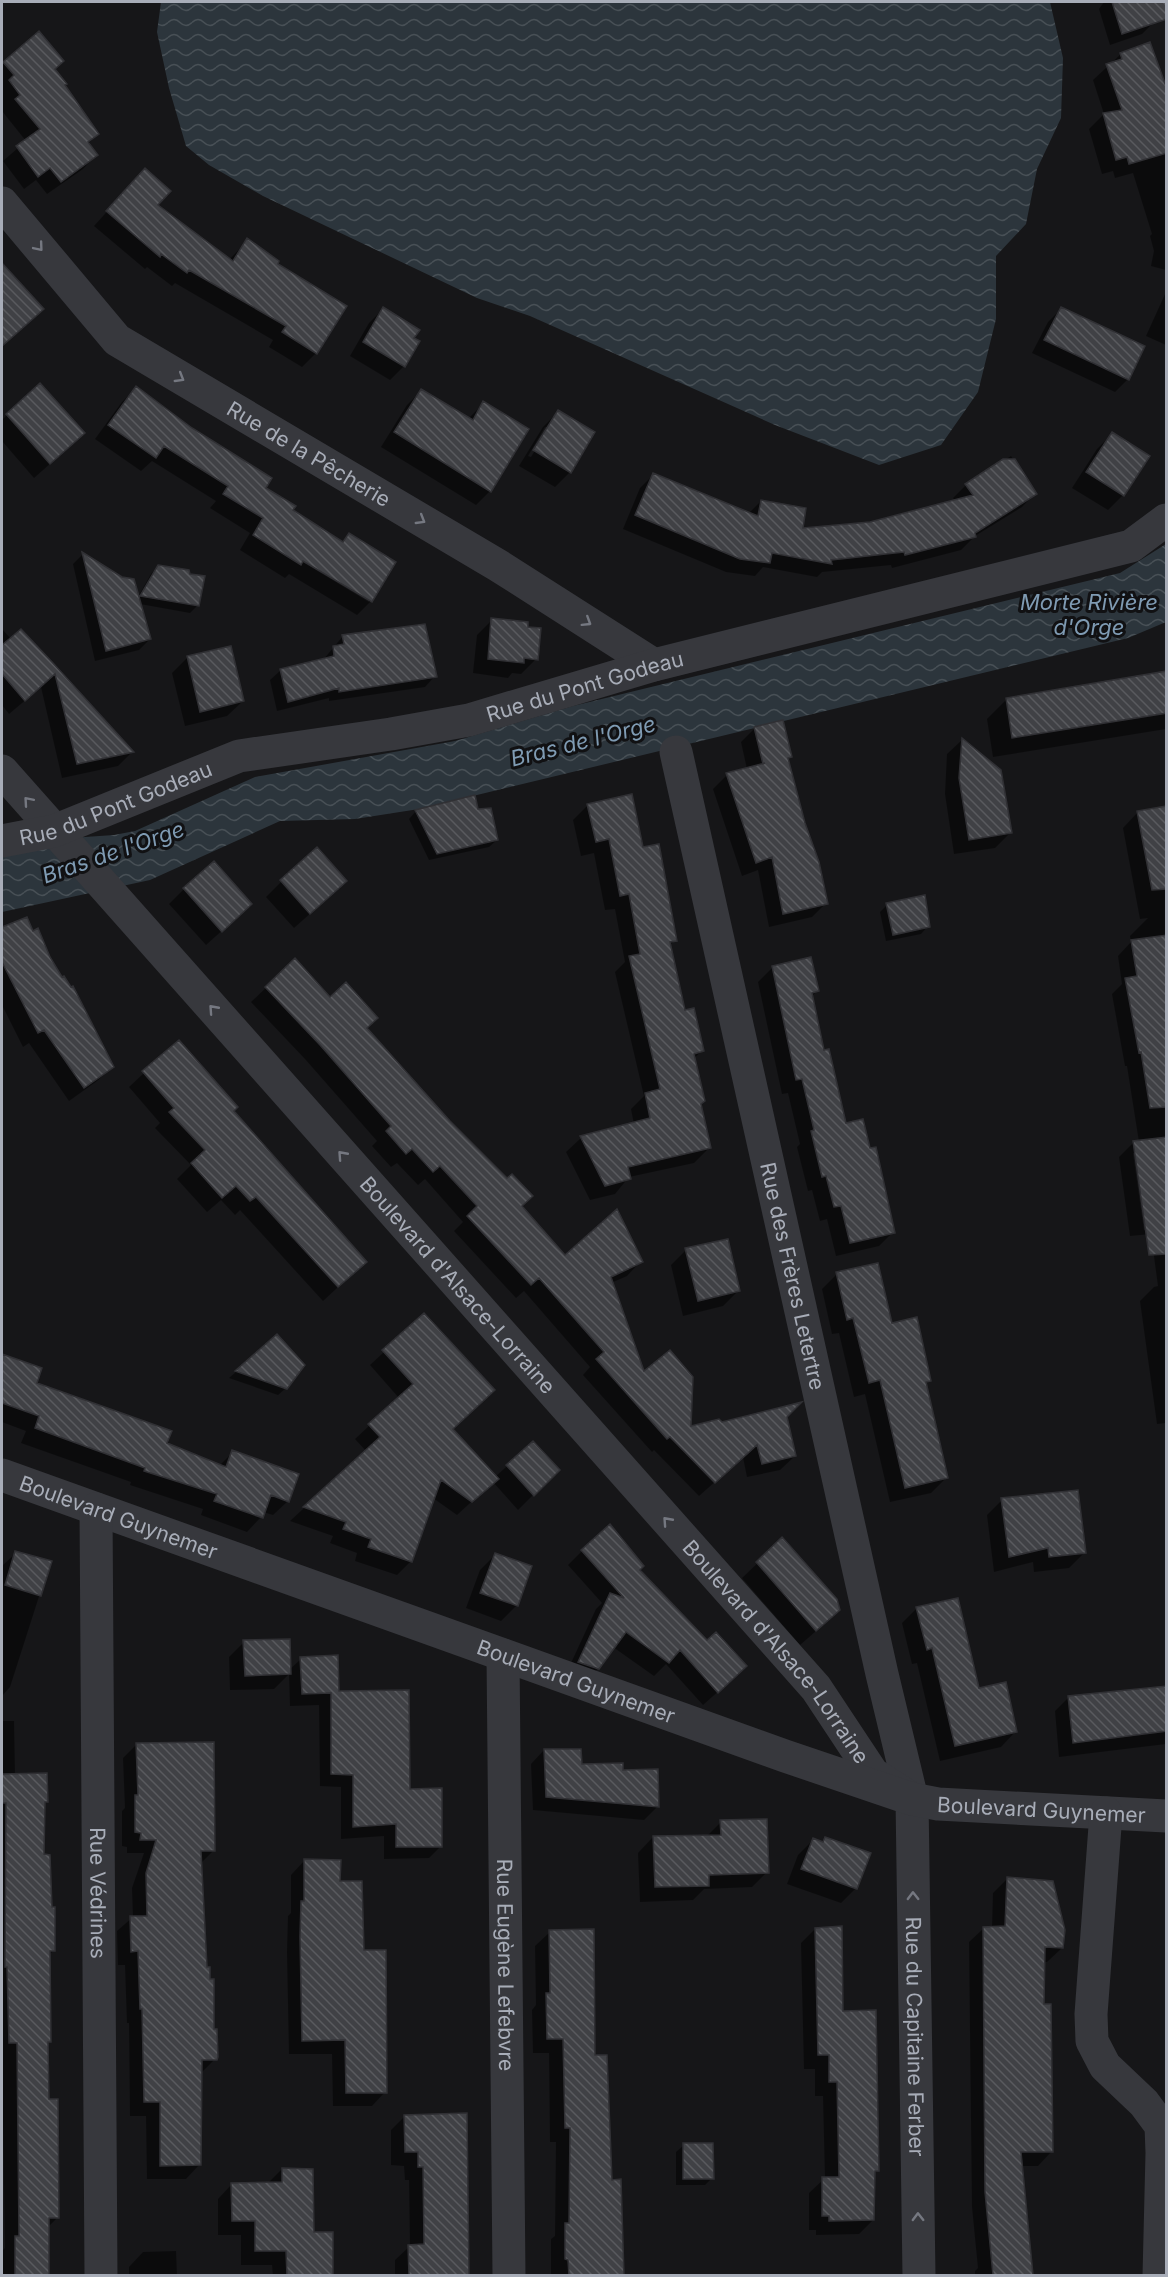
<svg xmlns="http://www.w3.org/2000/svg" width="1168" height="2277" font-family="Inter,sans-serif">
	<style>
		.water { fill: url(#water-waves) }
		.shadow { fill: #0007; fill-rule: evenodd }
		.building { fill: url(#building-back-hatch); stroke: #303034; stroke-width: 1.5 }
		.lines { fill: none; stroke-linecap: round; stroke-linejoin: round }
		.minor { stroke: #37383d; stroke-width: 33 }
		.oneway { stroke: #757881 }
		.labels { text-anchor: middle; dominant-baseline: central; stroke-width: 6; stroke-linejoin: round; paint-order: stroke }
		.street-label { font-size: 21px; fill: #a8adb8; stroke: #111113 }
		.water-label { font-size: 22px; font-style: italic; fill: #7f9bb3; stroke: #111113 }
	</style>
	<defs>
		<pattern id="water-waves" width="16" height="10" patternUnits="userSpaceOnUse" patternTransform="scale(1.5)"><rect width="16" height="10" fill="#2c353c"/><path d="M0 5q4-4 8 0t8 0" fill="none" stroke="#485056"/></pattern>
		<pattern id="building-back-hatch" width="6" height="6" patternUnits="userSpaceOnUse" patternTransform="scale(1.5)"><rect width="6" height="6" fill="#404145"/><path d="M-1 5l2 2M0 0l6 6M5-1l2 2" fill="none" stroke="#595a5e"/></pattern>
	</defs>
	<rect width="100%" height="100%" fill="#161618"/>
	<path class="water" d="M 161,2 L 1050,2 L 1063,58 L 1061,118 L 1037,169 L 1026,224 L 996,256 L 996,319 L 978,392 L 941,445 L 879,465 L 775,425 L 530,316 L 477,298 L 263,196 L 209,165 L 186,146 L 169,88 L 157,32 Z
		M 1166,544 L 1166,622 L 1128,638 L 419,809 L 355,819 L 280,821 L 150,880 L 2,912 L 2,849 L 42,840 L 114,835 L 135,831 L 255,777 L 455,741 L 573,706 L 1120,573 Z"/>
	<path class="shadow" d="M 1104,2 L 1147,2 L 1154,22 L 1142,34 L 1110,45 L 1099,9 Z
		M 39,34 L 53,69 L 97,134 L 88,144 L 96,155 L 83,169 L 47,194 L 36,180 L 24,189 L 3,161 L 26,141 L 2,111 L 2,65 Z
		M 1121,54 L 1166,94 L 1166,270 L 1151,266 L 1154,251 L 1150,236 L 1152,234 L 1133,173 L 1115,178 L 1113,171 L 1102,174 L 1089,129 L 1104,114 L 1093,80 Z
		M 132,184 L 156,205 L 229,260 L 248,240 L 276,264 L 316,353 L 302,367 L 269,347 L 273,340 L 175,283 L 172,286 L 147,267 L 145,269 L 94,226 Z
		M 2,265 L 42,309 L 2,346 Z
		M 1166,292 L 1166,345 L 1146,336 Z
		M 383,309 L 418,342 L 404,366 L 390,380 L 350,356 L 369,323 Z
		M 1061,309 L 1128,379 L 1115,392 L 1032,353 L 1048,322 Z
		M 136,388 L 291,511 L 341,543 L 349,535 L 371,601 L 357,615 L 289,574 L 285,578 L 240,550 L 250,533 L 210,508 L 216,501 L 152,461 L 141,471 L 95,439 L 122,402 ZM 297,556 L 369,599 L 369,602 L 296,558 Z
		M 421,391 L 468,419 L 484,403 L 490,491 L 476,505 L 381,447 L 407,405 Z
		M 558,412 L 570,472 L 555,487 L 519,466 L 543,427 ZM 545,427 L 549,427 L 531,457 L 528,456 Z
		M 7,415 L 68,448 L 34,478 L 2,441 L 2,420 Z
		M 1112,434 L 1123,495 L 1108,510 L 1072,488 L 1097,449 Z
		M 1011,456 L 1035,493 L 1022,507 L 975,536 L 961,550 L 892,568 L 891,565 L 822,572 L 817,577 L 763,567 L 755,576 L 726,572 L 623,529 L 640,488 L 653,475 L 748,514 L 761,501 L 801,529 L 870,523 L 955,501 L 953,498 L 966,485 Z
		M 83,554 L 122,578 L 138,597 L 151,574 L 158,566 L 198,605 L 190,613 L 140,604 L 150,639 L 139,650 L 95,661 L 73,564 Z
		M 492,620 L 536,659 L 521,674 L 512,673 L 508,678 L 473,673 L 477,635 Z
		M 2,629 L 11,639 L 21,631 L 132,752 L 118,766 L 62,778 L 41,687 L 9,714 L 2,705 Z
		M 343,636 L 435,676 L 425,687 L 329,701 L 329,698 L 277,711 L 270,680 L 281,670 L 323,660 Z
		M 187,658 L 243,701 L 227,716 L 185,726 L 172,673 Z
		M 1166,672 L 1166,729 L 993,757 L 987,719 L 1007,699 Z
		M 755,728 L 791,756 L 787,760 L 826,903 L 812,917 L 769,927 L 758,870 L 742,876 L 713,789 L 727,775 L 747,769 L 741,742 Z
		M 962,740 L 1010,833 L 995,848 L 954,854 L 945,794 L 947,754 Z
		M 588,805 L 641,849 L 675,940 L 669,946 L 684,1012 L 702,1051 L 693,1059 L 700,1105 L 709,1148 L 694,1163 L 629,1177 L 615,1194 L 590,1200 L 566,1152 L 581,1138 L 634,1124 L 631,1109 L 644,1096 L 615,972 L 625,962 L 615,909 L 605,910 L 594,853 L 581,856 L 573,820 Z
		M 1166,808 L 1166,1423 L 1157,1424 L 1140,1301 L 1154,1287 L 1158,1286 L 1151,1234 L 1130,1236 L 1119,1157 L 1133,1143 L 1139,1142 L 1127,1066 L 1125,1066 L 1112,994 L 1122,984 L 1118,956 L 1131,942 L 1130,936 L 1148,918 L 1140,919 L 1123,828 L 1138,812 ZM 1133,1153 L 1136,1153 L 1147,1230 L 1144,1230 Z
		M 416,811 L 477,811 L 497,840 L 489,847 L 429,860 L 409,819 Z
		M 281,882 L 330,896 L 294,928 L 266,897 Z
		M 184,889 L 235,919 L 206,945 L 169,904 Z
		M 887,905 L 928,926 L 921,934 L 886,941 L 880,912 Z
		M 26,919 L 112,1067 L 97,1081 L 69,1101 L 29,1043 L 23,1047 L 2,1005 L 2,929 Z
		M 810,959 L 817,991 L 811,997 L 823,1052 L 844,1125 L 893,1232 L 879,1246 L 836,1256 L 827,1219 L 820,1221 L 812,1190 L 808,1191 L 797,1147 L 800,1144 L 788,1093 L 782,1094 L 758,982 L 772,968 Z
		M 295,960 L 330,999 L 365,1029 L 565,1258 L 641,1261 L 627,1276 L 611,1283 L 644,1373 L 689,1428 L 786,1417 L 795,1456 L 780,1470 L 747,1477 L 743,1457 L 699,1496 L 654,1450 L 652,1452 L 583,1375 L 590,1367 L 524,1291 L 516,1298 L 454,1231 L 463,1222 L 425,1179 L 418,1185 L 397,1163 L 391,1167 L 372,1146 L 377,1141 L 305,1059 L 251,1002 Z
		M 144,1073 L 232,1111 L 350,1276 L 323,1301 L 240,1210 L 235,1215 L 221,1200 L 207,1212 L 177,1179 L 191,1165 L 155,1128 L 160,1123 L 129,1087 Z
		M 686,1250 L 738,1291 L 723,1306 L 683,1316 L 671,1265 Z
		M 837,1274 L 891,1325 L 929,1380 L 925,1384 L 946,1478 L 931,1493 L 890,1502 L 865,1394 L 854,1397 L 839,1333 L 832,1334 L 822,1289 Z
		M 424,1315 L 451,1430 L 495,1477 L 533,1443 L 558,1470 L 518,1510 L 493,1482 L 457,1515 L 433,1498 L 411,1561 L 397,1575 L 355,1561 L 357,1553 L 330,1543 L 333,1536 L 290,1521 L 366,1451 L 355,1439 L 399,1398 L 370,1365 Z
		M 277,1336 L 286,1388 L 278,1395 L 229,1378 Z
		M 2,1356 L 40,1369 L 35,1384 L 165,1444 L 219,1466 L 233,1452 L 288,1501 L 273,1515 L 263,1512 L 261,1517 L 247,1532 L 201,1515 L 203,1509 L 130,1485 L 131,1482 L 21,1443 L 26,1431 L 2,1422 Z
		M 1002,1500 L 1084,1553 L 1069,1568 L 1034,1572 L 1033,1562 L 994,1572 L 987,1515 Z
		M 782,1540 L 823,1625 L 800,1645 L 742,1578 Z
		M 582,1551 L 638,1570 L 731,1680 L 703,1705 L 666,1664 L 654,1676 L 613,1647 L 598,1668 L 584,1683 L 565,1676 L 596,1609 L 602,1603 L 568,1565 Z
		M 16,1553 L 50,1562 L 10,1687 L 2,1696 L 2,1571 L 3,1565 Z
		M 495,1555 L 530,1567 L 516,1606 L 501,1621 L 466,1608 L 480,1570 Z
		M 917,1608 L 977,1690 L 1016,1731 L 1001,1747 L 940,1761 L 917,1663 L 912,1664 L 902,1623 Z
		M 244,1642 L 289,1670 L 301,1659 L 338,1692 L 409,1790 L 441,1846 L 429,1858 L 384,1859 L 384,1836 L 341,1839 L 341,1787 L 320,1786 L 319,1705 L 290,1706 L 289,1674 L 274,1689 L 230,1690 L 229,1657 Z
		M 1166,1688 L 1166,1744 L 1059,1757 L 1055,1711 L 1069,1697 Z
		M 2,1721 L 14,1721 L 15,1775 L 47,1802 L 43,1805 L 43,1856 L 53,1951 L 49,1955 L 49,2042 L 46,2045 L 47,2101 L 58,2217 L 47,2228 L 48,2276 L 2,2276 L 2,2251 L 5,2248 L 2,2057 Z
		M 137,1744 L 214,1850 L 200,1864 L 205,1968 L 215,2059 L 201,2073 L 200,2164 L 186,2179 L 147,2179 L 146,2116 L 130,2116 L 129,2023 L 127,2023 L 125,1965 L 118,1965 L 117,1931 L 133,1917 L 132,1888 L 144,1853 L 127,1853 L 127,1847 L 122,1846 L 122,1811 L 125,1808 L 123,1758 Z
		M 544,1750 L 580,1765 L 622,1771 L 658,1806 L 644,1820 L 533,1810 L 531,1764 Z
		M 721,1822 L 767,1872 L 752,1887 L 704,1889 L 693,1900 L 640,1902 L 638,1853 L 653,1837 L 706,1837 Z
		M 826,1839 L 856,1888 L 841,1903 L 787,1884 L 798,1855 L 813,1840 L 821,1843 Z
		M 304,1861 L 339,1883 L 363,1951 L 385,2092 L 372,2106 L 333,2106 L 332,2054 L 289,2054 L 287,1952 L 288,1916 L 291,1913 L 291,1875 Z
		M 1007,1879 L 1062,1948 L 1047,1962 L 1043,1962 L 1043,2005 L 1052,2151 L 1038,2166 L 1021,2166 L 1031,2276 L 975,2276 L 975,2271 L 978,2268 L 972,2207 L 969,1942 L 984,1928 L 992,1928 L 993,1893 Z
		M 815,1929 L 877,2171 L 873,2174 L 873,2220 L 859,2234 L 816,2235 L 816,2230 L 809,2230 L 809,2193 L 825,2178 L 823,2096 L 815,2096 L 815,2069 L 804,2069 L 801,1943 Z
		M 550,1932 L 594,2056 L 622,2276 L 553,2276 L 551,2274 L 551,2239 L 555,2236 L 556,2142 L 550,2142 L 549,2053 L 533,2053 L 532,2010 L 536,2005 L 535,1946 Z
		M 405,2116 L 467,2276 L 395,2276 L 395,2260 L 410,2246 L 409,2180 L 405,2180 L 404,2166 L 391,2165 L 391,2130 Z
		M 684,2145 L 712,2178 L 705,2185 L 676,2185 L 676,2152 Z
		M 282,2169 L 312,2234 L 331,2276 L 273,2276 L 272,2265 L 241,2265 L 241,2235 L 218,2235 L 218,2199 L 232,2184 L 267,2184 Z
		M 176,2251 L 177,2276 L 129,2276 L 129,2267 L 143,2252 Z"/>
	<path class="building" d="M 1112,2 L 1167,2 L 1167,19 L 1122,34 Z
		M 39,31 L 64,61 L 55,69 L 67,84 L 65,85 L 99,134 L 88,142 L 98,155 L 61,182 L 50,168 L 38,177 L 16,146 L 40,129 L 15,99 L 20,95 L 9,80 L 14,75 L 3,62 Z
		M 1150,42 L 1167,89 L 1167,153 L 1129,164 L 1127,157 L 1116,160 L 1103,113 L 1122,110 L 1106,64 L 1122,59 L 1120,53 Z
		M 145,168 L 171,191 L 158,205 L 233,261 L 247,238 L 279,261 L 278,264 L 347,306 L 317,354 L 282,332 L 286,326 L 189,270 L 187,273 L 161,254 L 160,257 L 106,211 Z
		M 2,263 L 44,309 L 2,346 Z
		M 383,307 L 420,330 L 414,338 L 420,341 L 405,367 L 363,342 Z
		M 1061,307 L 1145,346 L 1129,380 L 1044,340 Z
		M 40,383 L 85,433 L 50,464 L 6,414 Z
		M 136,386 L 192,428 L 272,478 L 266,488 L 296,506 L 293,510 L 343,542 L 349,533 L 396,562 L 372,602 L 303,561 L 301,565 L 253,535 L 263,518 L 223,494 L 228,486 L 164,446 L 156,458 L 108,425 Z
		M 421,389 L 473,420 L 483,401 L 529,429 L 491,492 L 394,432 Z
		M 558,410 L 595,432 L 571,473 L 533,450 Z
		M 1112,432 L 1150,456 L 1124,496 L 1086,472 Z
		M 1003,459 L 1015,459 L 1037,494 L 975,533 L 976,537 L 905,555 L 904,552 L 831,560 L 832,564 L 772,553 L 770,563 L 740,559 L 635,515 L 653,473 L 758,516 L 761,500 L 806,508 L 803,528 L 870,522 L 973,495 L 965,484 Z
		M 82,552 L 122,577 L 134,579 L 151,639 L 106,651 Z
		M 158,565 L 189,570 L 190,574 L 205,576 L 199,606 L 140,596 Z
		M 491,618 L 528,622 L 528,627 L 541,628 L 538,660 L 524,658 L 524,663 L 488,659 Z
		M 425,624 L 437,677 L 339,692 L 339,688 L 288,702 L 280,669 L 334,656 L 333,646 L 344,644 L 342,635 Z
		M 21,629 L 53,663 L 134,752 L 77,764 L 55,674 L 25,701 L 2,674 L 2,645 Z
		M 231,646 L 244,701 L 200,712 L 187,656 Z
		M 1167,671 L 1167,713 L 1012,738 L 1006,698 Z
		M 783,720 L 792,757 L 788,758 L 805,823 L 819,862 L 828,904 L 783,914 L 772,857 L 756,863 L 726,773 L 765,763 L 763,764 L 754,727 Z
		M 962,738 L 1001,770 L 1012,833 L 969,840 L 959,778 Z
		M 632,794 L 643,847 L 659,844 L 677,941 L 670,942 L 685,1010 L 694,1008 L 704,1051 L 694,1054 L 705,1101 L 701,1104 L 711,1148 L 628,1167 L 631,1179 L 605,1186 L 580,1136 L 650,1118 L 645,1093 L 660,1089 L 629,956 L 640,954 L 629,894 L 620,896 L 609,839 L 596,842 L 587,804 Z
		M 475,795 L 478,809 L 491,808 L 498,840 L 437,854 L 415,810 Z
		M 1167,806 L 1167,889 L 1152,890 L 1137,811 Z
		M 317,847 L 347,881 L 310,914 L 280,880 Z
		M 214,861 L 252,904 L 222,932 L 183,888 Z
		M 925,895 L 930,927 L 893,935 L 886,903 Z
		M 27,917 L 33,931 L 38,928 L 50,957 L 62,977 L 64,976 L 71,987 L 73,986 L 114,1067 L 84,1088 L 44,1030 L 38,1033 L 2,962 L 2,927 Z
		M 1167,935 L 1167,1107 L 1150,1108 L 1141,1052 L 1139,1053 L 1125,978 L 1137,976 L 1131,940 Z
		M 811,957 L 819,991 L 812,993 L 824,1050 L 829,1049 L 846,1123 L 863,1119 L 870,1148 L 876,1147 L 895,1233 L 850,1243 L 841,1206 L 834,1207 L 826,1176 L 822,1177 L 811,1131 L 814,1130 L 802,1079 L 796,1080 L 772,966 Z
		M 295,958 L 330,997 L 346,982 L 378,1018 L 367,1028 L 450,1121 L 507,1178 L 512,1174 L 533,1196 L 522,1206 L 565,1255 L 617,1209 L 643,1262 L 611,1277 L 644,1371 L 670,1350 L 693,1377 L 691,1426 L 719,1419 L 722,1422 L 802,1402 L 787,1417 L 796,1456 L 762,1464 L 757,1445 L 715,1483 L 670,1437 L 667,1439 L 596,1359 L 604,1352 L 539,1278 L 531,1285 L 467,1216 L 477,1206 L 440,1166 L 433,1172 L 412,1149 L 406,1154 L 386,1131 L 391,1126 L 320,1045 L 265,987 Z
		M 179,1040 L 238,1107 L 234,1111 L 367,1262 L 338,1287 L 256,1197 L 250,1201 L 236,1186 L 222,1198 L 191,1163 L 205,1150 L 169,1112 L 174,1108 L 142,1071 Z
		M 1167,1137 L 1167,1254 L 1149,1255 L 1133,1141 Z
		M 728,1239 L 740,1291 L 698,1301 L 685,1248 Z
		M 878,1263 L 892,1323 L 917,1317 L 931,1381 L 926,1382 L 948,1478 L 905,1488 L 880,1380 L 869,1383 L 853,1318 L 847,1320 L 836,1272 Z
		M 424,1313 L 495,1390 L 453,1429 L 499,1479 L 472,1502 L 441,1480 L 412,1562 L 368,1547 L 371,1539 L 343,1529 L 346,1522 L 303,1507 L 380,1437 L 368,1424 L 413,1384 L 382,1350 Z
		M 277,1334 L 305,1365 L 287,1389 L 235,1371 Z
		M 2,1354 L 42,1368 L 37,1383 L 172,1431 L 167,1443 L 226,1467 L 232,1450 L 299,1474 L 289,1502 L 271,1495 L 263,1518 L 214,1501 L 217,1494 L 144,1471 L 145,1468 L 35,1428 L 39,1416 L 2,1403 Z
		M 533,1441 L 560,1470 L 534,1496 L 506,1465 Z
		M 1078,1490 L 1086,1553 L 1049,1557 L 1048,1548 L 1009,1557 L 1001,1498 Z
		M 610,1524 L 644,1566 L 640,1570 L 707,1640 L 716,1632 L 747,1666 L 718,1693 L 680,1650 L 669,1663 L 626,1632 L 599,1669 L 578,1662 L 610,1593 L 624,1598 L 581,1550 Z
		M 782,1537 L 837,1599 L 840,1610 L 816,1631 L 756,1562 Z
		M 15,1551 L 52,1561 L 41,1596 L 5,1585 Z
		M 495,1553 L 532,1566 L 518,1606 L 480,1593 Z
		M 958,1598 L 979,1688 L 1006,1682 L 1017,1732 L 955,1746 L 932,1648 L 927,1650 L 916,1607 Z
		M 290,1639 L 291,1674 L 245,1676 L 243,1640 Z
		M 338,1655 L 339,1691 L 409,1690 L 410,1789 L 442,1788 L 442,1847 L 396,1847 L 396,1824 L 353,1827 L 353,1775 L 331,1774 L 331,1693 L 302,1694 L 300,1657 Z
		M 1167,1686 L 1167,1731 L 1073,1743 L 1068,1696 Z
		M 214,1742 L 215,1851 L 201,1851 L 207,1967 L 210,1967 L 210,1979 L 214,1979 L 214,2029 L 217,2029 L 218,2057 L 217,2060 L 202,2060 L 201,2165 L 160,2166 L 160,2102 L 144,2102 L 142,2009 L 140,2009 L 138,1951 L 131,1952 L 130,1916 L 147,1916 L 146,1873 L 156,1840 L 140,1840 L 141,1833 L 135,1832 L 135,1795 L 138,1795 L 136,1743 Z
		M 544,1749 L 581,1749 L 582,1764 L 623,1763 L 623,1770 L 658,1769 L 659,1807 L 546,1797 Z
		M 47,1773 L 48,1802 L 45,1802 L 44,1854 L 50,1855 L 52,1907 L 55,1907 L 55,1951 L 50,1951 L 51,2042 L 48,2042 L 49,2099 L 58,2099 L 59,2218 L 49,2218 L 49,2276 L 15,2276 L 15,2236 L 19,2236 L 17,2043 L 9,2043 L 7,1967 L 5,1967 L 6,1803 L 2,1803 L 2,1774 Z
		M 767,1819 L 769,1873 L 709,1875 L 709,1886 L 655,1887 L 653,1836 L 721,1835 L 720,1820 Z
		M 825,1837 L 871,1853 L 857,1889 L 801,1869 L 813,1838 L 823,1842 Z
		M 304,1859 L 341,1860 L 340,1881 L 362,1881 L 364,1950 L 386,1950 L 387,2093 L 346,2093 L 345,2040 L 302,2041 L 300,1937 L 301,1901 L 304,1901 Z
		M 1007,1877 L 1053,1881 L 1065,1930 L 1063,1948 L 1045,1947 L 1044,2004 L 1051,2004 L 1053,2152 L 1021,2152 L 1033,2275 L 993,2275 L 985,2192 L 983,1927 L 1005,1926 Z
		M 842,1926 L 843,2011 L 876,2010 L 879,2171 L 875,2171 L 874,2220 L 829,2221 L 829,2216 L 822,2216 L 822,2177 L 839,2177 L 837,2082 L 829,2082 L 829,2055 L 818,2055 L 815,1928 Z
		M 594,1929 L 595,2055 L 607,2055 L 612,2180 L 621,2179 L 624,2276 L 569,2276 L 568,2260 L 565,2259 L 565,2223 L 569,2223 L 570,2128 L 565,2128 L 563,2039 L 547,2039 L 546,1993 L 550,1993 L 549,1930 Z
		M 467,2113 L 469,2276 L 409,2276 L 408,2245 L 424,2244 L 423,2167 L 418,2167 L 418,2152 L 405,2152 L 404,2115 Z
		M 683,2143 L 713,2143 L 714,2179 L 683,2179 Z
		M 282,2168 L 313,2169 L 314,2232 L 333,2232 L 333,2276 L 287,2276 L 286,2251 L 255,2251 L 255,2221 L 232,2221 L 231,2183 L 282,2182 Z"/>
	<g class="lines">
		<g class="minor">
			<path id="s1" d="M 2,203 L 117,340 L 499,566 L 654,665"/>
			<path id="s2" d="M 676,752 L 882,1674 L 912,1799 L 919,2276"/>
			<path id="s3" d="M 2,771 L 816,1688 L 873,1774 L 912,1799"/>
			<path id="s4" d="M 2,841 L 54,831 L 239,756 L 391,734 L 469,720 L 654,665 L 1131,546 L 1166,520"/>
			<path id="s5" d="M 2,1475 L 785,1756 L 912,1799 L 938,1804 L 1166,1816"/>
			<path id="s6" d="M 96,1509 L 101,2276"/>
			<path id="s7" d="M 503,1655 L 509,2276"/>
			<path d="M 1106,1813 L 1091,2014 L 1092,2041 L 1105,2066 L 1144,2103 L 1161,2126 L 1162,2153 L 1159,2276"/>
		</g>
	</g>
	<defs><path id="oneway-chevron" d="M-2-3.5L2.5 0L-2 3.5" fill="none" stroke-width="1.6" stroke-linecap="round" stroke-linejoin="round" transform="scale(1.5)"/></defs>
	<g class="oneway">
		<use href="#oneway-chevron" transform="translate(39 247) rotate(50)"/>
		<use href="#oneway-chevron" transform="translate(180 378) rotate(31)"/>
		<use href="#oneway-chevron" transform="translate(421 520) rotate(31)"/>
		<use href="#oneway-chevron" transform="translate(587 622) rotate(32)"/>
		<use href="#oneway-chevron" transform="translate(28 801) rotate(-131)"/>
		<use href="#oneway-chevron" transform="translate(213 1009) rotate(-132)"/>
		<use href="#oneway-chevron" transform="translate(342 1155) rotate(-132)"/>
		<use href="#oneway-chevron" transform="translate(667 1521) rotate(-132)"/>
		<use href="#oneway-chevron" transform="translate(913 1896) rotate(-91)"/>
		<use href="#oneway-chevron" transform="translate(918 2217) rotate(-91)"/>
	</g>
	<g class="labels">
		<g class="street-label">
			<text stroke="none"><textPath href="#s1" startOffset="402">Rue de la Pêcherie</textPath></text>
			<text stroke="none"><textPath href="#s4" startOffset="606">Rue du Pont Godeau</textPath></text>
			<text stroke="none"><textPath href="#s4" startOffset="120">Rue du Pont Godeau</textPath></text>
			<text stroke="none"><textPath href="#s2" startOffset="537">Rue des Frères Letertre</textPath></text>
			<text stroke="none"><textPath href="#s3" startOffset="687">Boulevard d'Alsace-Lorraine</textPath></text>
			<text stroke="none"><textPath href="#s5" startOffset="124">Boulevard Guynemer</textPath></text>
			<text stroke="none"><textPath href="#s3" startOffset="1173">Boulevard d'Alsace-Lorraine</textPath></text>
			<text stroke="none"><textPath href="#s5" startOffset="610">Boulevard Guynemer</textPath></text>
			<text stroke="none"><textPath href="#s5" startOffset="1096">Boulevard Guynemer</textPath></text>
			<text stroke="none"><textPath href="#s6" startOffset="384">Rue Védrines</textPath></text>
			<text stroke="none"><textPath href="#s7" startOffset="310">Rue Eugène Lefebvre</textPath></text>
			<text stroke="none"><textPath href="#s2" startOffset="1311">Rue du Capitaine Ferber</textPath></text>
		</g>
		<g class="water-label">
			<text x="1089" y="602">Morte Rivière<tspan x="1089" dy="25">d'Orge</tspan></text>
			<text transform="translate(583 741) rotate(-14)">Bras de l'Orge</text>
			<text transform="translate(113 852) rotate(-19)">Bras de l'Orge</text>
		</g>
	</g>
	<rect width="1168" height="2277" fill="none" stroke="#a8adb8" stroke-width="6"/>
</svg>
